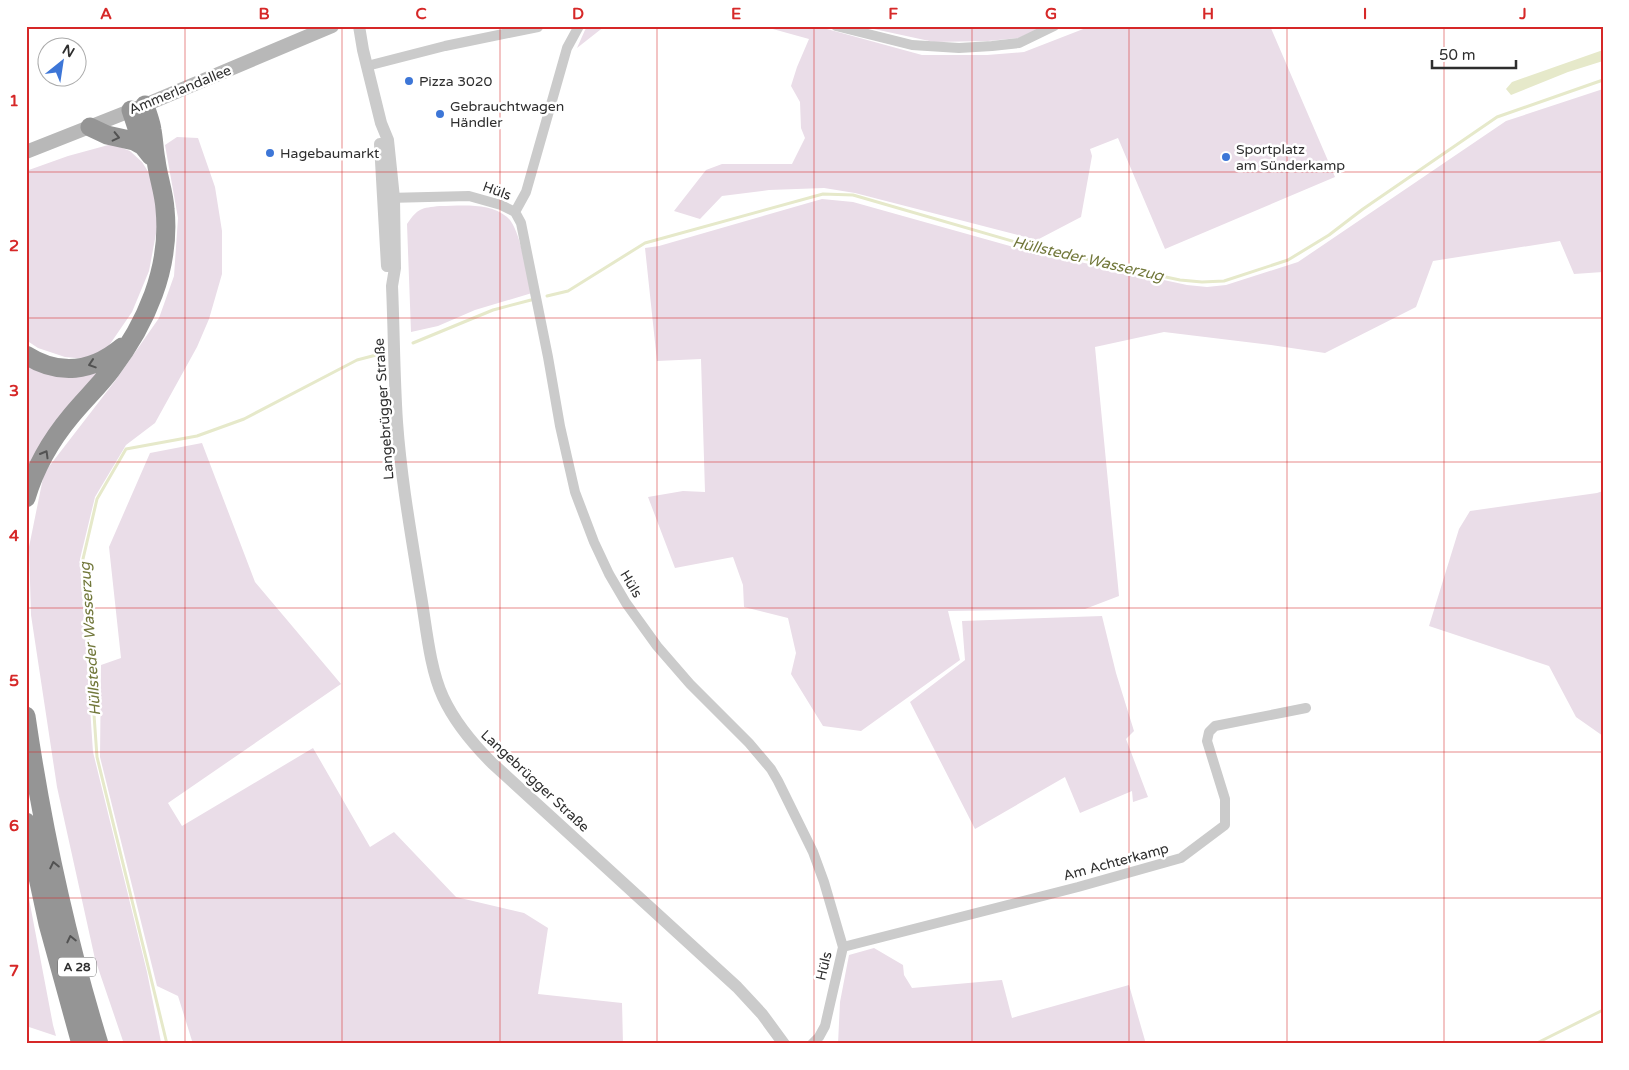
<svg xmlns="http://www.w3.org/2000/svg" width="1629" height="1070" font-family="'Varela Round',sans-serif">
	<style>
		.green { fill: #eadde8 }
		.water { fill: #e6e9ca }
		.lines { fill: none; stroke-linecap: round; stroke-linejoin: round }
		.stream { stroke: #e6e9ca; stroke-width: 3 }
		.minor { stroke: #cbcbcb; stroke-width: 10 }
		.tertiary { stroke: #cbcbcb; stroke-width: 12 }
		.secondary { stroke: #b8b8b8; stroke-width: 14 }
		.motorway { stroke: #959595; stroke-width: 19 }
		.oneway { stroke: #525252 }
		.grid { fill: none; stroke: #d62828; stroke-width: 1; stroke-opacity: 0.55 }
		.poi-dot { fill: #3d76d7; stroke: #fff; stroke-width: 2 }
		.labels { text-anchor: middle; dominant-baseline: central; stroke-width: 5; stroke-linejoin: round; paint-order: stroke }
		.shield { fill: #fff; stroke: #6d6d6d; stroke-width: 1 }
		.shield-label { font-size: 12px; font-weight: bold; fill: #2e2e2e }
		.poi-label { font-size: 14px; fill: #2e2e2e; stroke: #fff; text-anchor: start }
		.street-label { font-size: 14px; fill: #2e2e2e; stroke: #fff }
		.water-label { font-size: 15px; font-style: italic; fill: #72783b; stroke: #fff }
		.neatline { fill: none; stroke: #d62828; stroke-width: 2 }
		.grid-label { font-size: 16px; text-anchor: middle; font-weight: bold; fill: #d62828 }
	</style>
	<rect width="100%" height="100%" fill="#fff"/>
	<path class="green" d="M 588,26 L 605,26 L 577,48 L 585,30 Z
		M 762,26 L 816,26 L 922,55 L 987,55 L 1024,52 L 1091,26 L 1270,26 L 1335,177 L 1165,249 L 1118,138 L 1090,149 L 1092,156 L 1081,217 L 1037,240 L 855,193 L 824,188 L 769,190 L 722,196 L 700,219 L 674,211 L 706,170 L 722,164 L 792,164 L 805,138 L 801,128 L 800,102 L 791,86 L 797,67 L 809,39 Z
		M 860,26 L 934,26 L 940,28 L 1044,26 L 1019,38 L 988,41 L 934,42 Z
		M 1603,89 L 1603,272 L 1574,274 L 1560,241 L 1433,261 L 1416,307 L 1325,353 L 1271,345 L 1164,332 L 1095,347 L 1119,596 L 1085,609 L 948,611 L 960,660 L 861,731 L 823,726 L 791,674 L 796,653 L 788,618 L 744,607 L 743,585 L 733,557 L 675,568 L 648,497 L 683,491 L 705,492 L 701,359 L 657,361 L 645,248 L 659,246 L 822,199 L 853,202 L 1024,250 L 1187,285 L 1207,287 L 1226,285 L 1298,262 L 1506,121 Z
		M 177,137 L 198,138 L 215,187 L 222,231 L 222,274 L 209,319 L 197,347 L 155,423 L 126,445 L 95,497 L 80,559 L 93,752 L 147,972 L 161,1042 L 161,1044 L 124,1044 L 95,959 L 57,787 L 31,615 L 29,547 L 44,473 L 115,381 L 159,318 L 174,276 L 178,218 L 165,145 Z
		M 112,144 L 130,151 L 142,162 L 154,181 L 158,223 L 149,271 L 132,312 L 108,347 L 87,359 L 65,357 L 38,348 L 26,340 L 26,171 L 68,156 Z
		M 440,206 C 461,206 489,202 507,217 C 520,227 527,276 532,293 L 475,310 L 438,326 L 411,332 L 407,224 C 418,208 421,208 440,206 Z
		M 109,362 L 26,477 L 26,363 Z
		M 202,443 L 255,582 L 341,684 L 168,803 L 182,826 L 313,748 L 370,847 L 394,832 L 456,897 L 524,913 L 548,928 L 538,994 L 622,1003 L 623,1044 L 193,1044 L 178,996 L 157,986 L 100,757 L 101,665 L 121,658 L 109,547 L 150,453 Z
		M 1603,491 L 1603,736 L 1576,717 L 1549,666 L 1429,626 L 1459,529 L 1470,511 L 1597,493 Z
		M 1102,616 L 1116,673 L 1134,731 L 1126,739 L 1148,797 L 1133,802 L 1132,791 L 1080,813 L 1065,777 L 975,829 L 910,702 L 965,660 L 962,621 Z
		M 26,883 L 53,1025 L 56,1036 L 26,1026 Z
		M 874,948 L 903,965 L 904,975 L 912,988 L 1002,980 L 1012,1018 L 1129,985 L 1146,1044 L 838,1044 L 840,1002 L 849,955 Z"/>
	<path class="water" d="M 1603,50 L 1603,61 L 1568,72 L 1511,95 L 1506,89 L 1512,82 Z"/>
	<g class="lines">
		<path class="stream" d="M 547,296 L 568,291 L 645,243 L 823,194 L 853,195 L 1026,245 L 1133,270 L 1180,280 L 1202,282 L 1224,281 L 1288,260 L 1329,235 L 1363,209 L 1497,117 L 1603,80
			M 413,343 L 493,310 L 531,300
			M 167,1044 L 97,757 L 83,559 L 97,499 L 126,449 L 197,436 L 244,419 L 357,360 L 380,354
			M 1535,1044 L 1603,1010"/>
		<path class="minor" d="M 836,26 L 912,45 L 959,48 L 992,46 L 1019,43 L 1054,26
			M 367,66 L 445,46 L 538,27
			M 387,198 L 469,196 L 501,205 L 515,212 L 521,223 L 548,357 L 560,426 L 575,492 L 594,542 L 609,574 L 626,603 L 657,646 L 690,684 L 749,743 L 771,769 L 778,781 L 813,852 L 824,882 L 843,947 L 825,1026 L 819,1037 L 812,1044
			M 515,212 L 526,192 L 567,48 L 579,26
			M 843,947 L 1078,887 L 1181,858 L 1225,825 L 1225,799 L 1207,741 L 1209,732 L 1215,726 L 1306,708"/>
		<path class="tertiary" d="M 359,26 L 363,50 L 381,123 L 388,140 L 394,198 L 395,268 L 392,286 C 394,331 394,376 397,422 C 401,478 411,534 420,590 C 426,623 429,667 443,697 C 455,723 472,743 492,763 L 737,987 L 762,1014 L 784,1044
			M 380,144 L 387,266"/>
		<path class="secondary" d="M 26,152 L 145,105 L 332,26"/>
		<path class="motorway" d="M 131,110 L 143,146 L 151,156
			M 90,127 L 107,135 L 134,141 L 143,146
			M 26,355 C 59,376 92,372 122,347
			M 26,498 C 35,468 51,440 71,416 C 84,400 99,386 111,370 C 146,324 171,268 165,209 C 164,192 158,177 156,160 C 154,151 154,140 152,130 C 151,122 147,113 145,105
			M 26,716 C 42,826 66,937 99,1044
			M 26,822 L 48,924 L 81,1044"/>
	</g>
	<defs><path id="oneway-chevron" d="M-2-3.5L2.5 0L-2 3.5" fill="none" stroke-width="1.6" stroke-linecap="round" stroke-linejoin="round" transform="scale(1.25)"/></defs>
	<g class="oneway">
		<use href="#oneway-chevron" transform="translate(116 137) rotate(13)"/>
		<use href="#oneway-chevron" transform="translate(92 364) rotate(162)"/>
		<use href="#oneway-chevron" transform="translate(45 454) rotate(-60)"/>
		<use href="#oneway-chevron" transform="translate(54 865) rotate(-102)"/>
		<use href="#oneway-chevron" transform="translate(71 939) rotate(-103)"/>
	</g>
	<path class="grid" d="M 185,26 L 185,1044M 342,26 L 342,1044M 500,26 L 500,1044M 657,26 L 657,1044M 814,26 L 814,1044M 972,26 L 972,1044M 1129,26 L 1129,1044M 1287,26 L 1287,1044M 1444,26 L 1444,1044M 26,172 L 1603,172M 26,318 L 1603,318M 26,462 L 1603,462M 26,608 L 1603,608M 26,752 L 1603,752M 26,898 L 1603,898"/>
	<g class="poi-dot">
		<circle cx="409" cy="81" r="5"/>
		<circle cx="440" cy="114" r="5"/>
		<circle cx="270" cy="153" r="5"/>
		<circle cx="1226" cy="157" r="5"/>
	</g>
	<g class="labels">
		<rect class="shield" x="58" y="957.5" width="38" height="19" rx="4"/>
		<g class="shield-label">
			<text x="77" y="967">A 28</text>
		</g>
		<g class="poi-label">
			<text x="419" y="81">Pizza 3020</text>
			<text x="450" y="106">Gebrauchtwagen<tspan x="450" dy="16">Händler</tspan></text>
			<text x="1236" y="149">Sportplatz<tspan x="1236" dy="16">am Sünderkamp</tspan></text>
			<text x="280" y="153">Hagebaumarkt</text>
		</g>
		<g class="street-label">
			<text transform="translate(180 90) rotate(-22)">Ammerlandallee</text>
			<text transform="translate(497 191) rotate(20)">Hüls</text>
			<text transform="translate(384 409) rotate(-94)">Langebrügger Straße</text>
			<text transform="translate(631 584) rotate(59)">Hüls</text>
			<text transform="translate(535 781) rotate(43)">Langebrügger Straße</text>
			<text transform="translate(1116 862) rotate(-15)">Am Achterkamp</text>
			<text transform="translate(824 966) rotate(-77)">Hüls</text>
		</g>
		<g class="water-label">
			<text transform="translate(1088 259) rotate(13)">Hüllsteder Wasserzug</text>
			<text transform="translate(90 639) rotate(-94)">Hüllsteder Wasserzug</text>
		</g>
	</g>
	<rect width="1629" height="1070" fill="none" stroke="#ffffff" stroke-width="55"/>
	<g transform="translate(62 62) rotate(30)"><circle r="24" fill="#ffffff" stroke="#ababab"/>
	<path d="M0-4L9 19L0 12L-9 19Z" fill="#3d76d7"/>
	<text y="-8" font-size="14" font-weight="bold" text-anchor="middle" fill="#2e2e2e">N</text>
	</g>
	<path d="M1432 60v8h84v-8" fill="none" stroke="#2e2e2e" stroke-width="2.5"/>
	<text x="1439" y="60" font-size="15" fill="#2e2e2e" stroke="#ffffff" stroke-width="4" paint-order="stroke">50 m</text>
	<rect x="28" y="28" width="1574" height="1014" class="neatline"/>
	<g class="grid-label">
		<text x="106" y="19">A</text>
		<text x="264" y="19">B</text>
		<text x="421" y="19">C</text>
		<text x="578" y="19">D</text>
		<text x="736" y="19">E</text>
		<text x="893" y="19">F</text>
		<text x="1051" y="19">G</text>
		<text x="1208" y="19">H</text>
		<text x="1365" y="19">I</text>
		<text x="1523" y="19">J</text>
		<text x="14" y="106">1</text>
		<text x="14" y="251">2</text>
		<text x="14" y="396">3</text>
		<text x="14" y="541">4</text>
		<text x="14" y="686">5</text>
		<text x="14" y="831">6</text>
		<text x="14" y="976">7</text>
	</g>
</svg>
